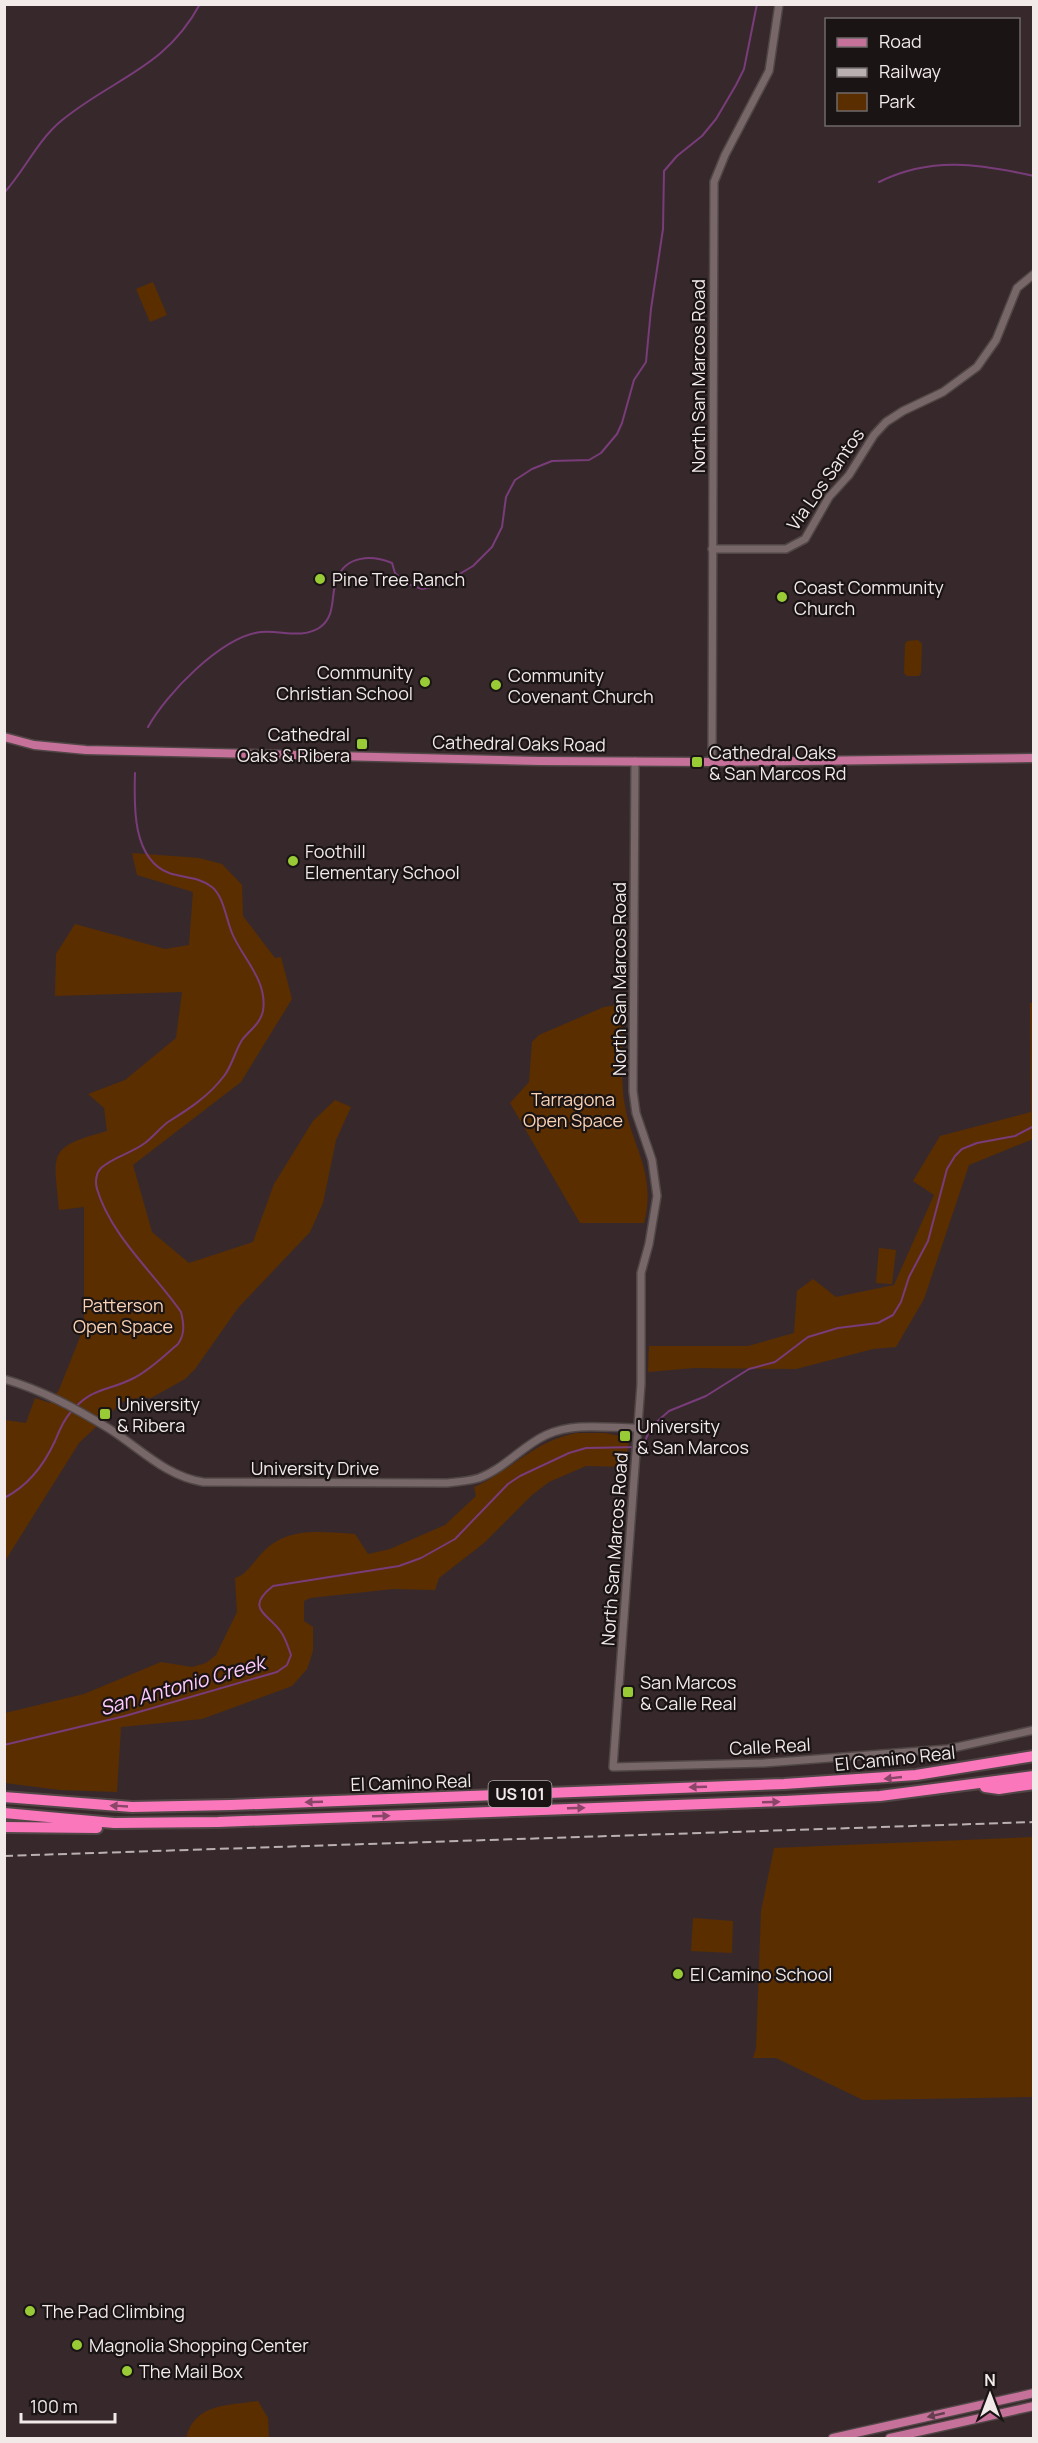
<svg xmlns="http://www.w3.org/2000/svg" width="1038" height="2443" font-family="Manrope,sans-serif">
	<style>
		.green { fill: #5b2e00 }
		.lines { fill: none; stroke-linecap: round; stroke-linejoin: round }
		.stream { stroke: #793c7a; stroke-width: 2 }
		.minor-casing { stroke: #514646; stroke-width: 10 }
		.major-casing { stroke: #514646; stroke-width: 11 }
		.highway-casing { stroke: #514646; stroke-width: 14 }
		.minor { stroke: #776768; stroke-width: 7 }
		.major { stroke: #c6719a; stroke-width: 8 }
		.highway { stroke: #fb77bc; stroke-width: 10 }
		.rail { stroke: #bbb0b1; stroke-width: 2; stroke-dasharray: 9 4.5; stroke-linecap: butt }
		.oneway { fill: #8a4668 }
		.oneway2 { fill: #673e50 }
		.poi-dot { fill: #99cb36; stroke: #1a1414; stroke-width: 2 }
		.labels { text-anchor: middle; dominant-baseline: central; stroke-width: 4.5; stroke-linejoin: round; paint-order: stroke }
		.shield { fill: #1a1414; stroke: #b1a9a9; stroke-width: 1.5 }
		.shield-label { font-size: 16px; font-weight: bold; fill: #f2e9e9 }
		.street-label { font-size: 18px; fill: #f2e9e9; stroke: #1a1414 }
		.poi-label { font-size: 18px; fill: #f2e9e9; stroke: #1a1414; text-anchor: start }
		.park-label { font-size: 18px; fill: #fad2b4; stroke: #1a1414 }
		.water-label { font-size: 20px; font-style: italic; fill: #ffcafe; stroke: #1a1414 }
	</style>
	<rect width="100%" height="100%" fill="#37292b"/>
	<path class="green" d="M 153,282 L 167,315 L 150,322 L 136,289 Z
		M 918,640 L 922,644 L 921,673 L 919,676 L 907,676 L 904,673 L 905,644 L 907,641 Z
		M 132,853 L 199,858 L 222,864 L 242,885 L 243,916 L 275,958 L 281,957 L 292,999 L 241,1082 L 133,1165 L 152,1232 L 189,1263 L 253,1242 L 274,1184 L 313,1121 L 335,1100 L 351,1107 L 336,1140 L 323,1203 L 310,1232 L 238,1308 L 195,1369 L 185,1379 L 151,1398 L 141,1397 L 122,1402 L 79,1443 L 5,1561 L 5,1420 L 26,1423 L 35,1398 L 50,1403 L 59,1390 L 84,1327 L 84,1207 L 59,1210 C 54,1152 46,1148 107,1131 L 104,1108 L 88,1094 L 125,1080 L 176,1038 L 182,992 L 55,996 L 56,954 L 75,924 L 165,949 L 189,945 L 193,892 L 137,875 Z
		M 1030,1003 L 1034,1003 L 1033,1139 L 969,1165 L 924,1299 L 896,1347 L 873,1349 L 796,1369 L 694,1368 L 648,1372 L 649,1346 L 748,1346 L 794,1333 L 797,1291 L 813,1279 L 836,1297 L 894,1285 L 934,1195 L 913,1181 L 940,1136 L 1031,1112 Z
		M 624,1004 C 623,1033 621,1063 623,1092 C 627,1142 658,1169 644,1223 L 580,1223 L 510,1103 L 529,1082 L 532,1042 L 539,1035 L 604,1007 Z
		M 879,1248 L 896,1250 L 892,1284 L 876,1283 Z
		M 577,1433 L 605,1433 L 629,1438 L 626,1467 L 586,1466 L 549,1482 L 532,1495 L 484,1543 L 439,1578 L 435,1590 L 393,1589 L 310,1598 L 304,1601 L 304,1621 L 313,1627 L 313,1651 L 307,1669 L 292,1686 L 202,1719 L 121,1727 L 117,1792 L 60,1790 L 5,1783 L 5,1713 L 84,1694 L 161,1662 L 192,1667 L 206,1663 L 216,1655 L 237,1612 L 235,1578 C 247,1575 253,1562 262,1553 C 287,1526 322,1532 355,1534 L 368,1554 L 390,1549 L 445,1525 L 476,1496 L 474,1487 C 513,1470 533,1441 577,1433 Z
		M 1033,1837 L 1033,2097 L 863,2100 L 776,2058 L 753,2058 L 756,2049 L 761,1911 L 774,1848 Z
		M 693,1918 L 733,1921 L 732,1953 L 691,1951 Z
		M 258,2401 L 268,2418 L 269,2438 L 186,2438 C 195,2403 227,2406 258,2401 Z"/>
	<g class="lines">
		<path class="stream" d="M 879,182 C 931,156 980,164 1034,176
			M 4,193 C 25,170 37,141 61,121 C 113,78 165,69 200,4
			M 148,727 C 166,694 222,636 261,632 C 281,630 301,639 319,628 C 337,616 330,595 337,578 C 347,555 372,555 392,563 L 395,573 L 408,584 L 422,589 L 441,585 L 473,566 L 492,547 L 502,527 L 506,497 L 515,480 L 532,469 L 552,461 L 589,460 L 601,453 L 617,434 L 622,423 L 634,380 L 646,362 L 651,309 L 663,229 L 664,171 L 677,156 L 702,136 L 716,119 L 736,85 L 744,69 L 757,4
			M 4,1498 C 28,1486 44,1465 55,1441 C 59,1431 63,1421 70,1413 C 93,1386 107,1392 134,1378 C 150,1370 164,1356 178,1344 C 185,1334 184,1324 181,1312 C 154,1273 111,1236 97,1189 C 95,1182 96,1173 101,1168 C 113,1157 132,1153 145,1143 C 153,1137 160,1128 168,1122 C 189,1109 209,1096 224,1076 C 232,1066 235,1051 242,1040 C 250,1030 260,1024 263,1011 C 268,980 242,958 232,933 C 226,919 224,897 212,887 C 200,877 183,878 169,873 C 132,859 134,805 135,773
			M 4,1745 L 125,1716 L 277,1672 L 287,1665 L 291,1655 C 288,1647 286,1639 281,1632 C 268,1613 244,1609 273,1586 L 399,1566 L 421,1558 L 455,1539 L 508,1484 L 520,1476 L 569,1453 L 586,1448 L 639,1447 L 645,1441 L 651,1427 L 669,1411 L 706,1396 L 749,1369 L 775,1362 L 808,1337 L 838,1328 L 878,1323 L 893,1315 L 901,1302 L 909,1277 L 928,1241 L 947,1169 L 955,1156 L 962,1149 L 977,1143 L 1015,1136 L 1034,1126"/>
		<defs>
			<path id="minor" d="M 712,549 L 786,549 L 805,539 L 829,497 L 849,475 L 874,435 L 886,422 L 903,411 L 943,392 L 977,367 L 996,340 L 1017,288 L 1034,274
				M 635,761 L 633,1091 L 636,1113 L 652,1160 L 657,1196 L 649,1244 L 641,1273 L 641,1384 L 613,1767 L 764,1763 L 948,1749 L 1034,1730
				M 712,762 L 714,182 L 725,155 L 769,71 L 779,4
				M 4,1379 C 42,1390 75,1408 108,1428 C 140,1448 165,1476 203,1482 L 447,1483 C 458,1482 469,1481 479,1478 C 504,1469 522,1446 546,1435 C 575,1422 606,1428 637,1428"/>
			<path id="major" d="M 4,737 L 34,745 L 86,750 L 540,761 L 712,762 L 1034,758
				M 833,2438 L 1034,2393
				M 890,2438 L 1034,2406"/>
			<path id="highway" d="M 985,1787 L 999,1789 L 1034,1784
				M 4,1797 L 132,1807 L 231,1805 L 784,1784 L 916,1775 L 1034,1756
				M 4,1813 L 114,1823 L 218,1822 L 785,1801 L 880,1796 L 1034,1776
				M 4,1827 L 97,1828"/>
		</defs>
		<use href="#minor" class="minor-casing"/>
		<use href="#major" class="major-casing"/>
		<use href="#highway" class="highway-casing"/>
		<use href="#minor" class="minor"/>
		<use href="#major" class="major"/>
		<use href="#highway" class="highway"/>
		<path class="rail" d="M 4,1856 L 1034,1822"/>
	</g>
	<defs><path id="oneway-solid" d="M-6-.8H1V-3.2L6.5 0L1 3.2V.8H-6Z" transform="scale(1.5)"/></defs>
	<g class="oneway">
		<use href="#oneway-solid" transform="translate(893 1778) rotate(174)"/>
		<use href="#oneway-solid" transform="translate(698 1787) rotate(178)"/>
		<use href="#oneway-solid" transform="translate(314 1802) rotate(178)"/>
		<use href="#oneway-solid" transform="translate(771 1802) rotate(-2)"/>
		<use href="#oneway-solid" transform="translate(119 1806) rotate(-177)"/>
		<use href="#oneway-solid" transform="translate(576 1808) rotate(-2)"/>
		<use href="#oneway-solid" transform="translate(381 1816) rotate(-2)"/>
	</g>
	<use class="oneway2" href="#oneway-solid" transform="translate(936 2415) rotate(167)"/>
	<g class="poi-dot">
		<circle cx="320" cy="579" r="6"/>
		<circle cx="782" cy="597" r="6"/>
		<circle cx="425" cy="682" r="6"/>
		<circle cx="496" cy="685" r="6"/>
		<rect x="356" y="738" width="12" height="12" rx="3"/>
		<rect x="691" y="756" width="12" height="12" rx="3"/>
		<circle cx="293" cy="861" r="6"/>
		<rect x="99" y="1408" width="12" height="12" rx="3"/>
		<rect x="619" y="1430" width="12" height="12" rx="3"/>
		<rect x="622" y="1686" width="12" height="12" rx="3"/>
		<circle cx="678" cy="1974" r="6"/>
		<circle cx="30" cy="2311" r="6"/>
		<circle cx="77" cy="2345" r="6"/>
		<circle cx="127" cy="2371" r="6"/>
	</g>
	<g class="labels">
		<rect class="shield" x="488.5" y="1781" width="63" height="26" rx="4.5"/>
		<g class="shield-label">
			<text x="520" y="1794">US 101</text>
		</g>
		<g class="street-label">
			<text transform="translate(698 376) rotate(-90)">North San Marcos Road</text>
			<text transform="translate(825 479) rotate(-55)">Via Los Santos</text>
			<text transform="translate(519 743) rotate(1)">Cathedral Oaks Road</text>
			<text transform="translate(619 979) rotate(-90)">North San Marcos Road</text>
			<text x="315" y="1468">University Drive</text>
			<text transform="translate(614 1549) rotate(-86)">North San Marcos Road</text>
			<text transform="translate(770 1746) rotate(-3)">Calle Real</text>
			<text transform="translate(895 1758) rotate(-6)">El Camino Real</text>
			<text transform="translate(411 1782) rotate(-2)">El Camino Real</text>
		</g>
		<g class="poi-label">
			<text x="332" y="579">Pine Tree Ranch</text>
			<text x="794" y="587">Coast Community<tspan x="794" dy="21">Church</tspan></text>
			<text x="413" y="672" text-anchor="end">Community<tspan x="413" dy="21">Christian School</tspan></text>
			<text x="508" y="675">Community<tspan x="508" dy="21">Covenant Church</tspan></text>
			<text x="350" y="734" text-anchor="end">Cathedral<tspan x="350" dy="21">Oaks &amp; Ribera</tspan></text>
			<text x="709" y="752">Cathedral Oaks<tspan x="709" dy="21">&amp; San Marcos Rd</tspan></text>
			<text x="305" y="851">Foothill<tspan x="305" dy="21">Elementary School</tspan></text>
			<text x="117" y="1404">University<tspan x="117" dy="21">&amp; Ribera</tspan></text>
			<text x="637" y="1426">University<tspan x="637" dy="21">&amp; San Marcos</tspan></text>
			<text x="640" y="1682">San Marcos<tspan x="640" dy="21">&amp; Calle Real</tspan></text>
			<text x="690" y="1974">El Camino School</text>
			<text x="42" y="2311">The Pad Climbing</text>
			<text x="89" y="2345">Magnolia Shopping Center</text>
			<text x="139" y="2371">The Mail Box</text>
		</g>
		<g class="park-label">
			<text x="573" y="1099">Tarragona<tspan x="573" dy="21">Open Space</tspan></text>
			<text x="123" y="1305">Patterson<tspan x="123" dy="21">Open Space</tspan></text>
		</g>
		<g class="water-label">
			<text transform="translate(182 1685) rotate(-16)">San Antonio Creek</text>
		</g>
	</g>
	<rect width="1038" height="2443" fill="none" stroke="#f2e9e9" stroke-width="12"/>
	<rect x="825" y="18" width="195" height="108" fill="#1a1414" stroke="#706969" stroke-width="1.5"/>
	<rect x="837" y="38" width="30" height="9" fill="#c6719a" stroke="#706969" stroke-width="1.5"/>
	<text x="879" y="48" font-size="18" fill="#f2e9e9">Road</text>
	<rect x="837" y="68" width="30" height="9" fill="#bbb0b1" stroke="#706969" stroke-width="1.5"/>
	<text x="879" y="78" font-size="18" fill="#f2e9e9">Railway</text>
	<rect x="837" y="93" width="30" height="18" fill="#5b2e00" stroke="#706969" stroke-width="1.5"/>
	<text x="879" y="108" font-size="18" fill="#f2e9e9">Park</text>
	<g transform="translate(990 2395)" stroke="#1a1414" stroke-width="4.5" paint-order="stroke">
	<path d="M0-4.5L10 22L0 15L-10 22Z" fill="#f2e9e9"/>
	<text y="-9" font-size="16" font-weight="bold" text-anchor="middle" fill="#f2e9e9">N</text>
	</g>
	<path d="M21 2413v9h94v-9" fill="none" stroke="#f2e9e9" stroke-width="3"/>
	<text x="30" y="2413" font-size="18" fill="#f2e9e9" stroke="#1a1414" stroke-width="4.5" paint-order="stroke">100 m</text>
</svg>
